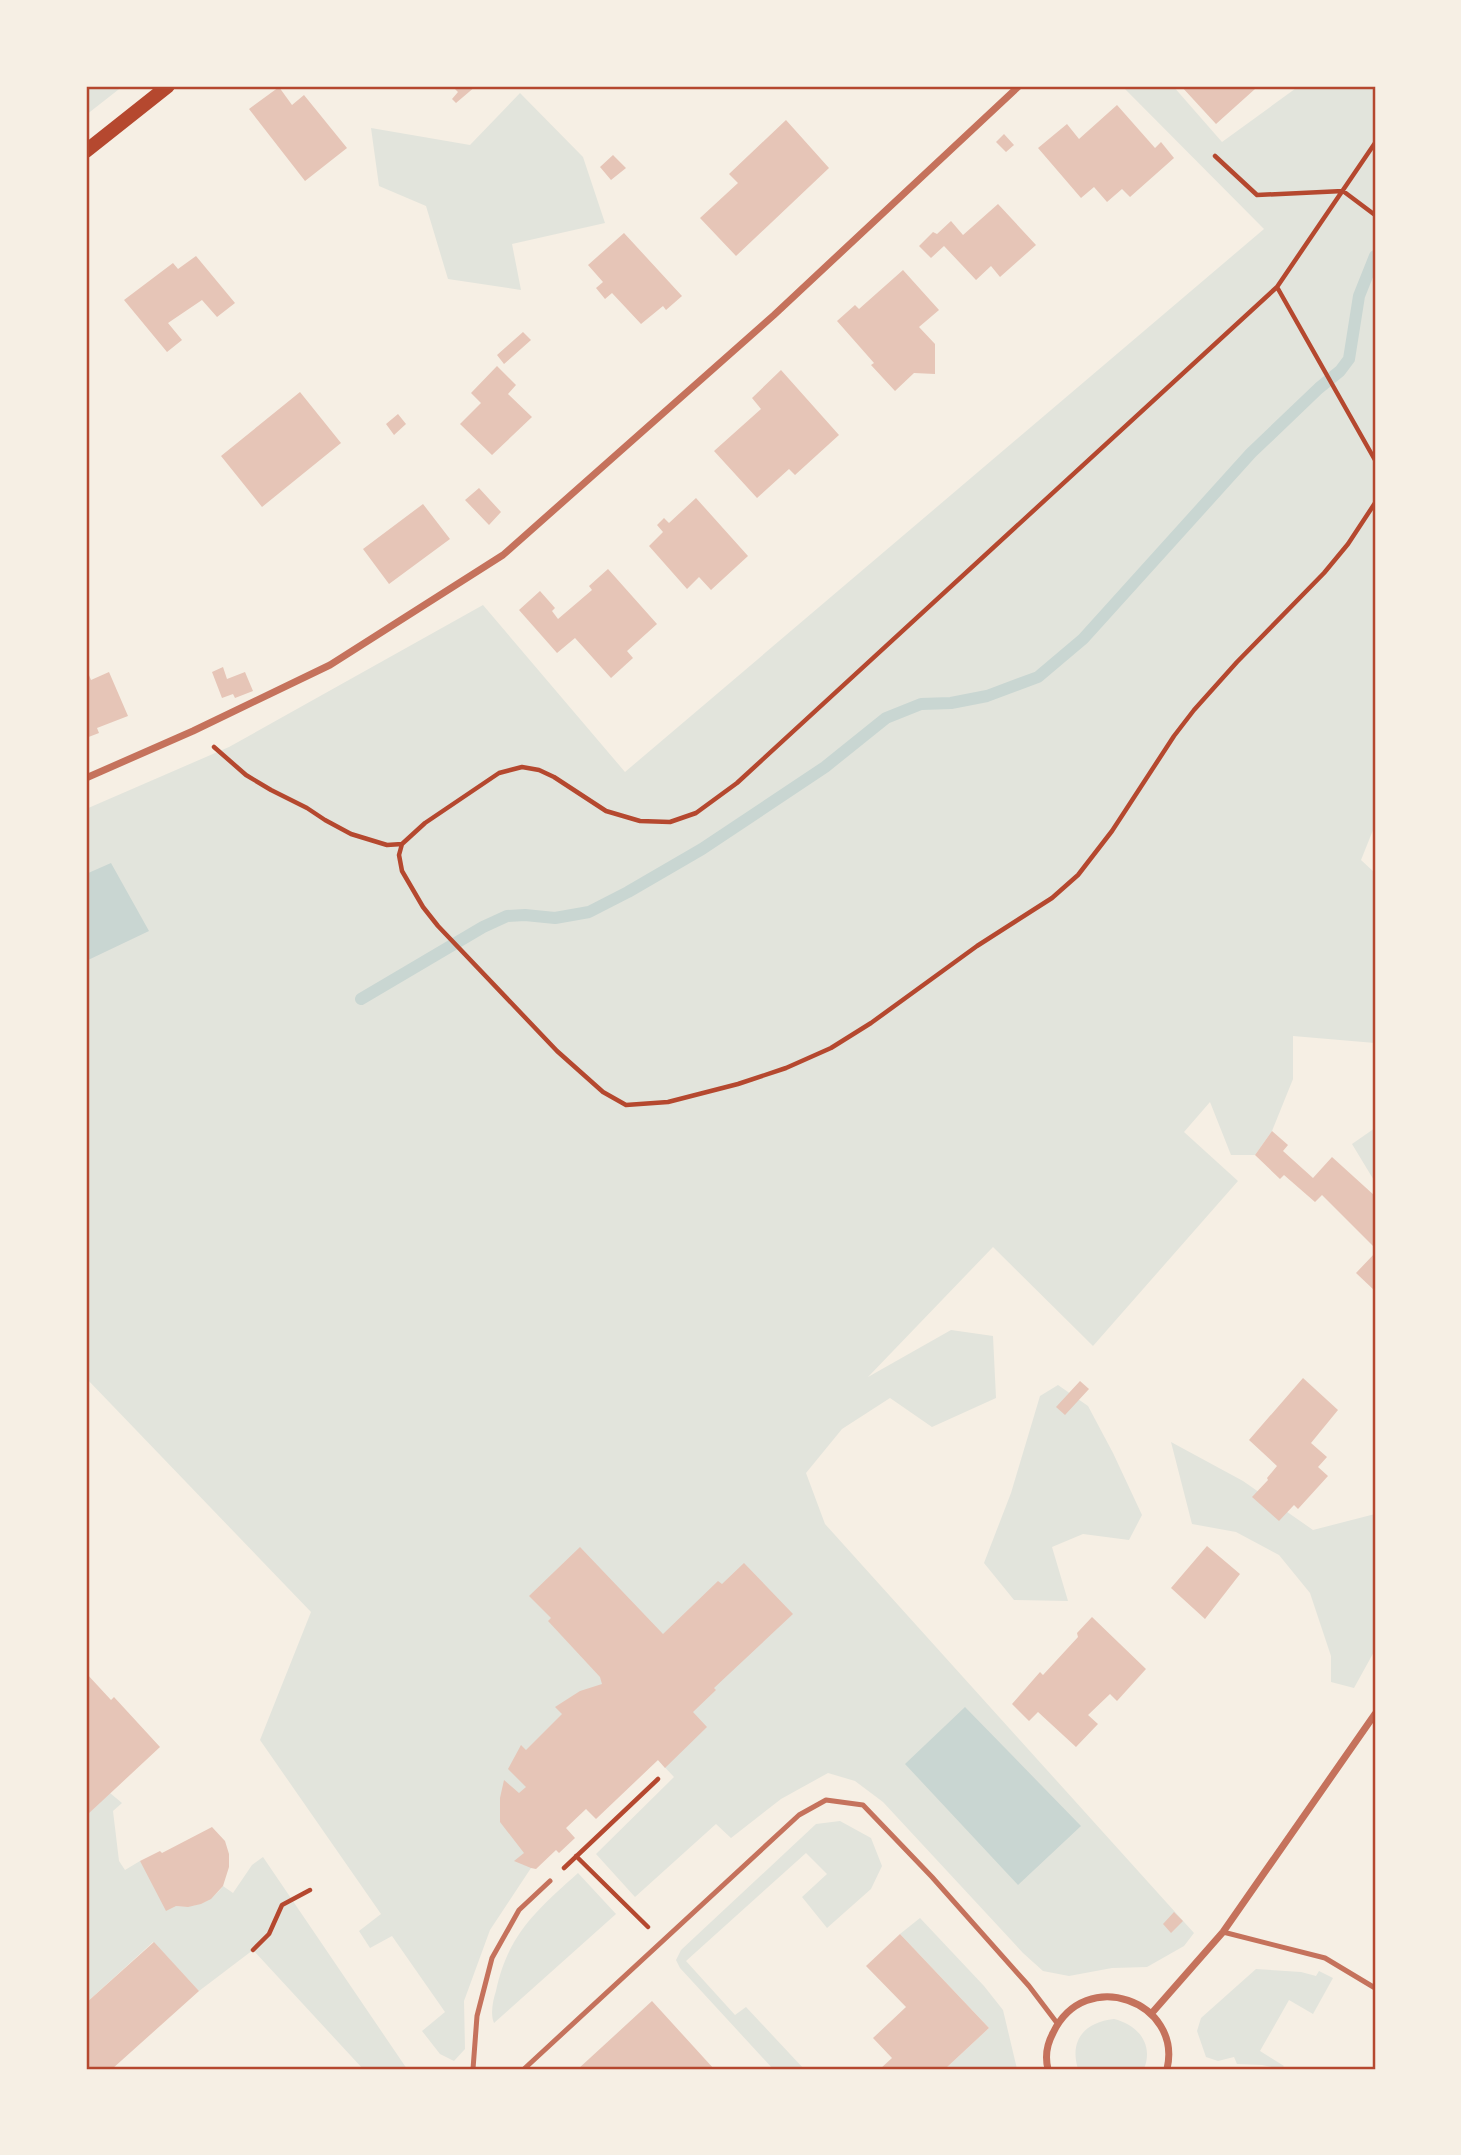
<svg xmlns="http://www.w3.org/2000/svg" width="1461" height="2155" font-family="'Libre Baskerville',serif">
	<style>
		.green { fill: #e2e4dc }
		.water { fill: #c9d6d2 }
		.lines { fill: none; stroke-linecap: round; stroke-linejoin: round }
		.stream { stroke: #c9d6d2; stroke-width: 12 }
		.building { fill: #e6c5b7 }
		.path { stroke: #b5482f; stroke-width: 4.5 }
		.service { stroke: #c5725c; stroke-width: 5 }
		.minor { stroke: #c5725c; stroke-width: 7 }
		.secondary { stroke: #b5482f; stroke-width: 14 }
		.neatline { fill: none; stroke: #b5482f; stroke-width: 2.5 }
	</style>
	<rect width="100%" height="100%" fill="#f6efe4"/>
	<path class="green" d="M 86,86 L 123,86 L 86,115 Z
		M 1122,86 L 1173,86 L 1222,142 L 1299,86 L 1375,86 L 1375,825 L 1361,860 L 1375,873 L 1375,1043 L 1293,1036 L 1293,1079 L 1272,1131 L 1255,1155 L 1231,1155 L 1210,1102 L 1184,1132 L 1238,1181 L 1093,1346 L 993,1247 L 868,1377 L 951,1330 L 993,1336 L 996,1398 L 932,1427 L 890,1398 L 842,1429 L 806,1473 L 825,1524 L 1194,1933 L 1184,1946 L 1147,1967 L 1112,1968 L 1069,1976 L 1043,1971 L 1023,1953 L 883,1802 L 855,1781 L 828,1773 L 781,1799 L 731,1838 L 716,1824 L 635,1897 L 596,1854 L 674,1777 L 658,1760 L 566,1767 L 531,1868 L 490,1930 L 464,2001 L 465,2049 L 454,2061 L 440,2054 L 422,2031 L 445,2012 L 392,1936 L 370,1948 L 359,1931 L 381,1914 L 260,1740 L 311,1612 L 86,1378 L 86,809 L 229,747 L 483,605 L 625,772 L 1264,229 Z
		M 520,93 L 583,157 L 605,223 L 512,244 L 521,290 L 448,279 L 426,206 L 379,186 L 371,128 L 470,145 Z
		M 1375,1128 L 1375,1182 L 1352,1144 Z
		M 1058,1385 L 1088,1406 L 1113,1453 L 1142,1515 L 1129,1540 L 1083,1534 L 1052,1547 L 1068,1601 L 1014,1600 L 984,1563 L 1011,1493 L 1040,1396 Z
		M 1171,1442 L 1243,1481 L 1313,1530 L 1375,1514 L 1375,1650 L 1354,1688 L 1331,1682 L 1331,1656 L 1310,1593 L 1279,1555 L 1236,1532 L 1192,1524 Z
		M 110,1793 L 122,1803 L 113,1811 L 119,1861 L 125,1870 L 140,1861 L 176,1906 C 196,1908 211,1902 223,1886 L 233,1893 L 252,1865 L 263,1857 L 407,2069 L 363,2069 L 253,1950 L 199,1991 L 153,1942 L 86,2003 L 86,1816 Z
		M 840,1821 L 871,1838 L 882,1866 L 871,1889 L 827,1928 L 802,1897 L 827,1874 L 806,1853 L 686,1961 L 735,2015 L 746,2007 L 804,2069 L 773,2069 L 680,1968 L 676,1960 L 681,1950 L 816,1824 Z
		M 578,1873 L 616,1914 L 494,2023 C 490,2014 493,2000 496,1991 C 508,1934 537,1910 578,1873 Z
		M 920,1918 L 984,1986 L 1003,2010 L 1017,2069 L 945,2069 L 989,2028 L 900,1934 Z
		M 1256,1969 L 1301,1972 L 1316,1976 L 1319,1971 L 1333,1978 L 1313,2014 L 1289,2000 L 1260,2051 L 1284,2066 L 1281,2069 L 1262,2065 L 1237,2064 L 1234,2057 L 1218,2061 L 1206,2057 L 1197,2031 L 1201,2018 Z
		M 1114,2019 C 1138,2025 1154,2044 1144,2069 L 1078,2069 C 1069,2040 1085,2022 1114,2019 Z"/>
	<path class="water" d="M 111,863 L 149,931 L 86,961 L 86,874 Z
		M 965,1707 L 1081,1826 L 1018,1885 L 905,1764 Z"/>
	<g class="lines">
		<path class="stream" d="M 361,999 L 483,927 L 507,916 L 525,915 L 555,918 L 589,912 L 628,892 L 702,849 L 825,767 L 886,718 L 921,704 L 951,703 L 987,696 L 1038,677 L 1083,639 L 1251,453 L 1319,388 L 1340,371 L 1349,359 L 1359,296 L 1375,256"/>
	</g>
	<path class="building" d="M 452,86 L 476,86 L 456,103 L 452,99 L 458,92 Z
		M 1181,86 L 1252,86 L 1255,89 L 1216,124 Z
		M 279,87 L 292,105 L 304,95 L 347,148 L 305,181 L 249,109 Z
		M 1117,105 L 1155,148 L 1161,142 L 1174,158 L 1130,197 L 1122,189 L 1107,202 L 1094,187 L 1081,198 L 1038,148 L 1067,124 L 1079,139 Z
		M 786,120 L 829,168 L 736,256 L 700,218 L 738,183 L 729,174 Z
		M 1004,134 L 1014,145 L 1006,152 L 996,142 Z
		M 613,155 L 626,168 L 611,180 L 600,167 Z
		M 998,204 L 1036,245 L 1000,277 L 991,266 L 976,280 L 944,246 L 931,258 L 919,246 L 933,232 L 937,234 L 951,221 L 963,235 Z
		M 624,233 L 682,296 L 666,310 L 663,306 L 641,324 L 612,293 L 605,299 L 596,288 L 603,282 L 588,265 Z
		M 196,256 L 235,303 L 217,317 L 202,300 L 168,323 L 182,340 L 167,352 L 124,300 L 173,263 L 178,269 Z
		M 903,270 L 939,310 L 919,327 L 935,344 L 935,374 L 914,373 L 895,391 L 871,365 L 874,363 L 837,321 L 855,305 L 859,309 Z
		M 523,332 L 531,340 L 504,364 L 497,355 Z
		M 497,366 L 516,385 L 508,394 L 532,417 L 492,455 L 460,424 L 481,403 L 471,393 Z
		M 781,370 L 839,435 L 795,475 L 789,469 L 757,498 L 714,451 L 761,409 L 752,398 Z
		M 300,392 L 341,443 L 262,507 L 221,456 Z
		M 398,414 L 406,424 L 394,435 L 386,424 Z
		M 479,488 L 501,512 L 489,525 L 465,500 Z
		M 696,498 L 748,556 L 711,590 L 699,577 L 687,589 L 649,546 L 663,532 L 657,525 L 664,518 L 669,523 Z
		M 423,504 L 450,539 L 389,584 L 363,549 Z
		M 608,569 L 657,624 L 627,651 L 633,658 L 611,678 L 575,638 L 557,653 L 519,610 L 540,591 L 555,608 L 552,611 L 558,619 L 592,590 L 589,586 Z
		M 223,667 L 227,679 L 245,672 L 253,691 L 235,698 L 233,694 L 222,698 L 212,672 Z
		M 86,668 L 91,680 L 109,672 L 128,716 L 97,728 L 99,733 L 86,738 Z
		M 1272,1131 L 1288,1145 L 1283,1151 L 1313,1178 L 1332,1157 L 1375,1196 L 1375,1248 L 1322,1195 L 1315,1202 L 1284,1175 L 1280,1179 L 1255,1155 Z
		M 1375,1253 L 1375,1291 L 1356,1273 Z
		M 1303,1378 L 1338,1410 L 1311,1443 L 1327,1457 L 1318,1467 L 1328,1476 L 1298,1509 L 1294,1505 L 1279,1521 L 1252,1497 L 1268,1480 L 1267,1478 L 1277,1466 L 1249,1440 Z
		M 1080,1381 L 1089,1389 L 1065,1415 L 1056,1407 Z
		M 1207,1546 L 1240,1574 L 1205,1619 L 1171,1588 Z
		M 580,1547 L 663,1634 L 718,1581 L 722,1584 L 744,1563 L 793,1614 L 714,1688 L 716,1690 L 693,1712 L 707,1727 L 665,1768 L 658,1760 L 596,1819 L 586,1809 L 566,1828 L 575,1838 L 559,1853 L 556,1850 L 536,1869 L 531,1868 L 514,1861 L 524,1853 L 500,1822 L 500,1798 L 504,1780 L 519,1793 L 526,1787 L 508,1769 L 521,1745 L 526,1750 L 562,1714 L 555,1707 L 580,1691 L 602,1684 L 600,1677 L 548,1621 L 551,1618 L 529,1596 Z
		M 1092,1617 L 1146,1669 L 1117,1701 L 1110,1694 L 1088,1715 L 1098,1724 L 1076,1747 L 1038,1712 L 1029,1721 L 1012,1704 L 1040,1672 L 1043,1675 L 1078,1637 L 1077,1633 Z
		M 86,1673 L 111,1700 L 114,1697 L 160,1747 L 86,1816 Z
		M 212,1827 L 225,1841 L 229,1854 L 229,1867 L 223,1886 L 211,1899 L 201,1904 L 188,1907 L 176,1906 L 166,1911 L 140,1861 L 160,1851 L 162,1853 Z
		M 1174,1912 L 1183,1921 L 1171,1933 L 1163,1924 Z
		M 900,1934 L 989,2028 L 945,2069 L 880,2069 L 892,2058 L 873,2038 L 906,2007 L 866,1966 Z
		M 154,1942 L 199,1991 L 112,2069 L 86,2069 L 86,2003 Z
		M 652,2001 L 714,2069 L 578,2069 L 614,2036 Z"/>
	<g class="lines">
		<path class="path" d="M 1375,143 L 1277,287 L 737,783 L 696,813 L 670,822 L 640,821 L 606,811 L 554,777 L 539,770 L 522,767 L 499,773 L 425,823 L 402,844 L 399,855 L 402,871 L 423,907 L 438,926 L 557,1051 L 603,1092 L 626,1105 L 668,1102 L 738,1084 L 786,1068 L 831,1048 L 871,1023 L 977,946 L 1052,898 L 1078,875 L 1112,831 L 1174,736 L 1194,710 L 1237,662 L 1324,573 L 1348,544 L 1375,503
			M 1215,156 L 1257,195 L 1343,191 L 1375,215
			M 1277,287 L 1375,460
			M 214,747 L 246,775 L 271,790 L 307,808 L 325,820 L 351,834 L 387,845 L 402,844
			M 576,1856 L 648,1927
			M 564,1868 L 658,1779
			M 253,1950 L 269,1934 L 282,1905 L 310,1890"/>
		<path class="service" d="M 1223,1932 L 1325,1958 L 1375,1988
			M 473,2069 L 477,2016 L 492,1958 L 519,1910 L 550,1881
			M 524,2069 L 799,1815 L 826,1800 L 863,1805 L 932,1877 L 1029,1986 L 1057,2023"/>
		<path class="minor" d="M 86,778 L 193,731 L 330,665 L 503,555 L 774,315 L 1019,86
			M 1151,2014 L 1223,1932 L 1375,1714
			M 1048,2069 C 1045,2057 1047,2044 1053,2033 C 1085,1965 1183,2002 1167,2069"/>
		<path class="secondary" d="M 86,151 L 168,86"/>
	</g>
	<rect width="1461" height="2155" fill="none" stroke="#f6efe4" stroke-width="175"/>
	<rect x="88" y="88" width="1286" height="1980" class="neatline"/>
</svg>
